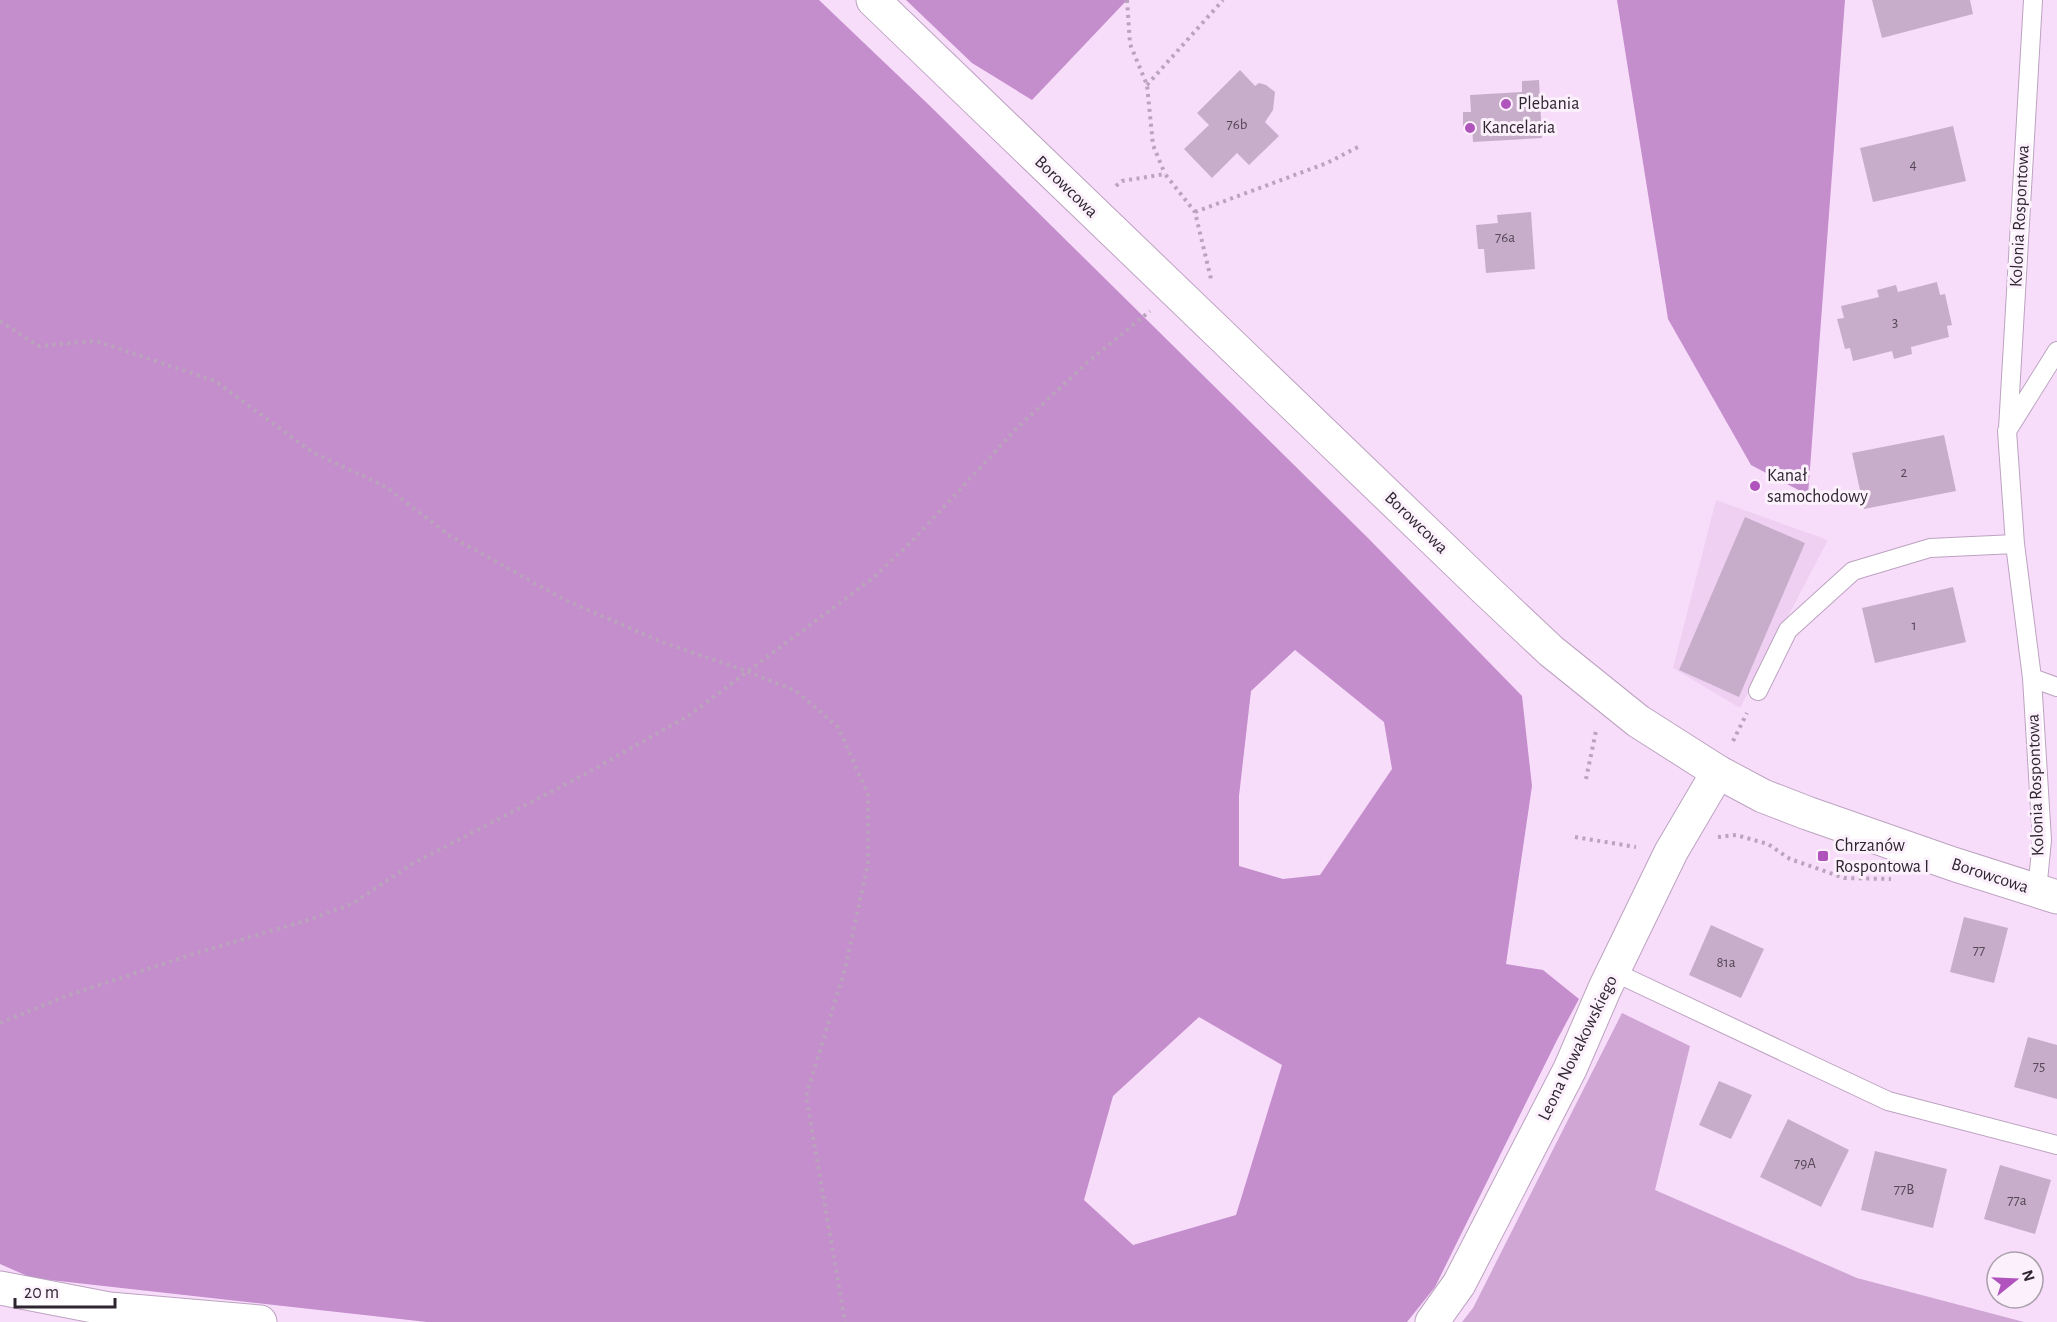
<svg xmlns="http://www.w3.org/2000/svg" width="2057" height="1322" font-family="'Alegreya Sans',sans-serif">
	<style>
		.built { fill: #efd0f3 }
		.green { fill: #cfa6d4 }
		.forest { fill: #c48dcc; fill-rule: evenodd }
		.building { fill: #c7adca }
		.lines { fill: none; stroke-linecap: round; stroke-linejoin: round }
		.service-casing { stroke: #bca3c0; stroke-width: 20 }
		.minor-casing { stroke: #bca3c0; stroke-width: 35 }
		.tertiary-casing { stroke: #bca3c0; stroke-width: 35 }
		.path { stroke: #baa4bc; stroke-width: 4; stroke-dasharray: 3 4.5; stroke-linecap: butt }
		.service { stroke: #fff; stroke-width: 18 }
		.minor { stroke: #fff; stroke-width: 33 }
		.tertiary { stroke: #fff; stroke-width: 33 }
		.poi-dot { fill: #b053bd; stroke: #fbf0fc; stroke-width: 2 }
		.labels { text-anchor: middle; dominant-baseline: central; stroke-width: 6; stroke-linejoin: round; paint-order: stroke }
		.number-label { font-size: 15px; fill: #554756 }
		.poi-label { font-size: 18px; fill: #2f2530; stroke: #fbf0fc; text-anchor: start }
		.street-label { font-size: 18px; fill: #2f2530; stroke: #fbf0fc }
	</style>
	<rect width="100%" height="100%" fill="#f8ddfb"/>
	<path class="built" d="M 1716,500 L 1828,540 L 1740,708 L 1673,668 Z"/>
	<path class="green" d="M 1622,1013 L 1690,1046 L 1655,1190 L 1857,1278 L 2024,1322 L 1462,1322 L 1473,1308 Z"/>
	<path class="forest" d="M 0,0 L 819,0 L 929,105 L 1369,539 L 1522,696 L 1532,786 L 1506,964 L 1543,970 L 1579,999 L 1557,1040 L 1435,1287 L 1407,1322 L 427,1322 L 32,1278 L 0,1264 ZM 1295,650 L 1384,722 L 1392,769 L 1320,875 L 1283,879 L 1239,866 L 1239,796 L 1251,691 ZM 1199,1017 L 1282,1065 L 1236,1215 L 1133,1245 L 1084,1200 L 1113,1096 Z
		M 906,0 L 1127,0 L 1032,100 L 972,63 Z
		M 1617,0 L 1845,0 L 1808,495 L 1751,465 L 1668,319 Z"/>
	<path class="building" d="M 1872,0 L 1970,0 L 1973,14 L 1882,38 Z
		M 1240,70 L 1255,86 L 1259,83 L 1266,85 L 1275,92 L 1273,110 L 1265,122 L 1279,136 L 1249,165 L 1237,153 L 1212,178 L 1184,149 L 1209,125 L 1197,113 Z
		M 1539,80 L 1542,138 L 1473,142 L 1472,127 L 1463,127 L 1463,112 L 1471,112 L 1470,95 L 1522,92 L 1522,81 Z
		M 1953,126 L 1966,181 L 1873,202 L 1860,148 Z
		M 1531,212 L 1535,269 L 1486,273 L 1484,249 L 1478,249 L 1476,225 L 1498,223 L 1497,215 Z
		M 1937,282 L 1940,295 L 1945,294 L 1952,325 L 1947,326 L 1949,337 L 1911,347 L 1912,354 L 1894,359 L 1892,351 L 1853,361 L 1850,348 L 1845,349 L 1837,319 L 1844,318 L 1841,306 L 1879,297 L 1877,290 L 1896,285 L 1898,292 Z
		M 1944,435 L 1956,491 L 1864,509 L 1852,453 Z
		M 1745,517 L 1805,543 L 1739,697 L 1679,670 Z
		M 1953,587 L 1966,642 L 1875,663 L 1862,608 Z
		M 1964,917 L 2008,928 L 1994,983 L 1950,972 Z
		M 1711,925 L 1764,949 L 1741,998 L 1689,975 Z
		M 2028,1037 L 2057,1045 L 2057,1099 L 2014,1087 Z
		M 1719,1081 L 1752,1095 L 1731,1139 L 1699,1125 Z
		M 1788,1119 L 1849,1150 L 1821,1207 L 1760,1177 Z
		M 1875,1151 L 1947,1169 L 1933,1228 L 1861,1210 Z
		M 2000,1165 L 2051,1180 L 2035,1234 L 1984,1219 Z"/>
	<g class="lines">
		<defs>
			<path id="service" d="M 2008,429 L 2033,0
				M 2032,678 L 2057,687
				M 1758,691 L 1788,630 L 1853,571 L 1930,548 L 2015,544
				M 2037,891 L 2042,840 L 2032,678 L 2015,544 L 2007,431 L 2057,351
				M 1614,972 L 1888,1101 L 2057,1145"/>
			<path id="minor" d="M 0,1288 L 109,1309 L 260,1322
				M 1432,1322 L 1459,1284 L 1570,1069 L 1605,988 L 1671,852 L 1718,772"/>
			<path id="tertiary" d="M 873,0 L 1484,588 L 1551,651 L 1638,721 L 1718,772 L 1763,796 L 1807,813 L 1953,864 L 2057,897"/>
		</defs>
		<use href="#service" class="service-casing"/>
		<use href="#minor" class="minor-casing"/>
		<use href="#tertiary" class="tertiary-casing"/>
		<path class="path" d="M 1127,0 L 1130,44 L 1147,85 L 1153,145 L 1165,174
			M 1147,85 L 1223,0
			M 1116,186 L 1122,181 L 1165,174 L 1195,212 L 1211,279
			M 1195,212 L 1327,163 L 1358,147
			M 0,321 L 38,346 L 96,341 L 215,381 L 312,452 L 386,487 L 450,536 L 565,600 L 662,642 L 746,671 L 796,691 L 838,727 L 868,794 L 868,864 L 845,969 L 806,1096 L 845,1322
			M 1733,741 L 1747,713
			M 1586,779 L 1596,731
			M 1575,837 L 1636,847
			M 1718,837 L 1736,835 L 1768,844 L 1790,859 L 1844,878 L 1891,879
			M 0,1023 L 66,996 L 193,954 L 308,920 L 352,904 L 412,864 L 587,773 L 688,716 L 873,578 L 914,539 L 1017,428 L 1090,360 L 1150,311"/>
		<use href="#service" class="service"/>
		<use href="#minor" class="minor"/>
		<use href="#tertiary" class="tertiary"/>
	</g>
	<g class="poi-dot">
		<circle cx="1506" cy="104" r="6"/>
		<circle cx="1470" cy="128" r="6"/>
		<circle cx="1755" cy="486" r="6"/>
		<rect x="1817" y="850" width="12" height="12" rx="3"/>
	</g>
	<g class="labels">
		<g class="number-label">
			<text x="1237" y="124">76b</text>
			<text x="1913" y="164">4</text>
			<text x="1505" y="237">76a</text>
			<text x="1895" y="322">3</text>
			<text x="1904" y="472">2</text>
			<text x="1914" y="625">1</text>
			<text x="1979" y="950">77</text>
			<text x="1726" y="962">81a</text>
			<text x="2039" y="1066">75</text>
			<text x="1805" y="1163">79A</text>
			<text x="1904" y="1189">77B</text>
			<text x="2017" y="1200">77a</text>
		</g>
		<g class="poi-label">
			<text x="1518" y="104">Plebania</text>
			<text x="1482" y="128">Kancelaria</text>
			<text x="1767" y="476">Kanał<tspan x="1767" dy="21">samochodowy</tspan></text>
			<text x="1835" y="846">Chrzanów<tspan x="1835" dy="21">Rospontowa I</tspan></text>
		</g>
		<g class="street-label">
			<text transform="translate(1066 187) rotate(44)">Borowcowa</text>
			<text transform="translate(2020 216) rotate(-87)">Kolonia Rospontowa</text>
			<text transform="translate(1416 523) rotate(44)">Borowcowa</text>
			<text transform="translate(2036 785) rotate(-92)">Kolonia Rospontowa</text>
			<text transform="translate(1990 876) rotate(18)">Borowcowa</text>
			<text transform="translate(1578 1048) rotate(-64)">Leona Nowakowskiego</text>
		</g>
	</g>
	<g transform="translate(2015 1280) rotate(72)"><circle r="28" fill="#fbf0fc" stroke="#a99faa" stroke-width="1.5"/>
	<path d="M0-4.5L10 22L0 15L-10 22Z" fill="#b053bd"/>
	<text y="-9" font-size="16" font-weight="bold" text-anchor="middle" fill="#2f2530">N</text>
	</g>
	<path d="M15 1298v9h100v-9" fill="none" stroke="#2f2530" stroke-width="3"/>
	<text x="24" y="1298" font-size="18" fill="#2f2530" stroke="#fbf0fc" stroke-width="4.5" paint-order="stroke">20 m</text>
</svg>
